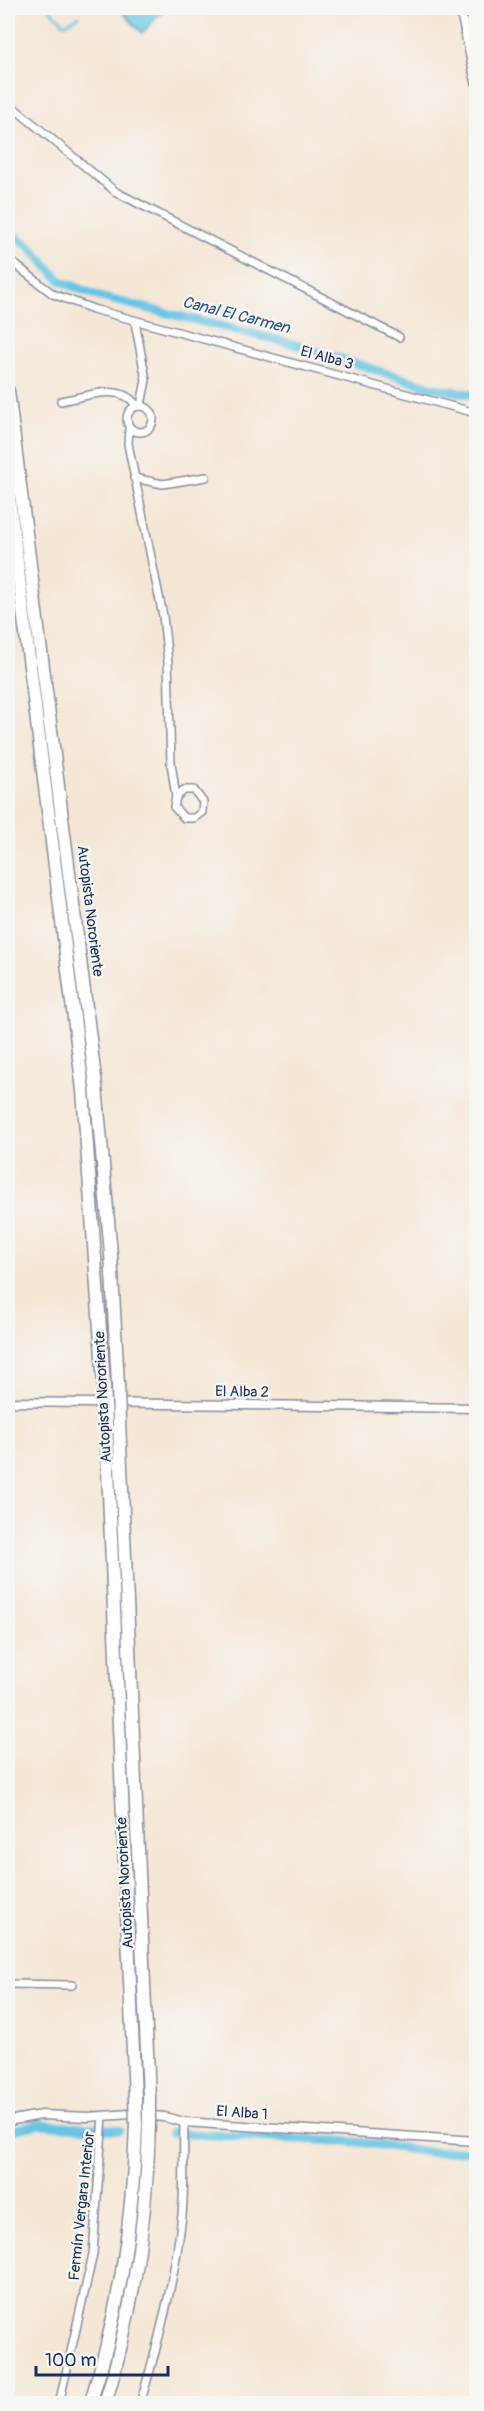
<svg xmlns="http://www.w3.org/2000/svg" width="484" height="2411" font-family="Pangolin,sans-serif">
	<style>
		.water { fill: #66c4e4; stroke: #407aa1; stroke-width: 1.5 }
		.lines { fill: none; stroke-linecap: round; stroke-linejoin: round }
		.stream { stroke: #66c4e4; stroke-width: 3 }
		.canal { stroke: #66c4e4; stroke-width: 9 }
		.minor-casing { stroke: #888b9a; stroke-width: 10 }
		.tertiary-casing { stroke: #888b9a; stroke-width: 11 }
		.motorway-casing { stroke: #888b9a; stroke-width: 15 }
		.minor { stroke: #fff; stroke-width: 7 }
		.tertiary { stroke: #fff; stroke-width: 8 }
		.motorway { stroke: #fff; stroke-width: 12 }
		.motorway-bridge-casing { stroke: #888b9a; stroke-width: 15; stroke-linecap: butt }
		.motorway-bridge { stroke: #fff; stroke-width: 12 }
		.labels { text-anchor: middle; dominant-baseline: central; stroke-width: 5; stroke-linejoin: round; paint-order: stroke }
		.street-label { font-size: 15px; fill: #1b2f5e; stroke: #f6f6f2 }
		.water-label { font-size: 16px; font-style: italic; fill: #2e5480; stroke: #f6f6f2 }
	</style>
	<rect width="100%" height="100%" fill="#f6f6f2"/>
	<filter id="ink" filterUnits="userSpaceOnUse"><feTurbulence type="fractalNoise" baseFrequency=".0167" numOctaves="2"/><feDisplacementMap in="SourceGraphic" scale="12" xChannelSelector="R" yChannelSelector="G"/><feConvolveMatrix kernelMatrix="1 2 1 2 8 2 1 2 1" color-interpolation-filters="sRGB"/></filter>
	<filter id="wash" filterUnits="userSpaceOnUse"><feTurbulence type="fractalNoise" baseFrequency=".008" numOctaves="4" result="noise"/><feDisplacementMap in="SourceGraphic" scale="24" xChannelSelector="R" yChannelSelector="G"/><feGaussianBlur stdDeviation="1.35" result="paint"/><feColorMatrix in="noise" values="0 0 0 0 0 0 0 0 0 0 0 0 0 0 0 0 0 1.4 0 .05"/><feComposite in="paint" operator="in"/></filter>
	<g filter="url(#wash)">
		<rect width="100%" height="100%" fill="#f4e7d5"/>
		<path class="water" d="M 118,8 L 166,8 L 142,33 Z"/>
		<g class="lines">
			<path class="stream" d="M 48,8 L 65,24 L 79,16
				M 103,8 L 110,10 L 113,8"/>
			<path class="canal" d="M 8,231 L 29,246 L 61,281 L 100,297 L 290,343 L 434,388 L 476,395
				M 8,2131 L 39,2124 L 120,2130
				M 171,2133 L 358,2142 L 430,2152 L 476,2150"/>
		</g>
	</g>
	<g filter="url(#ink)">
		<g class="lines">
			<defs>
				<path id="minor" d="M 8,103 L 116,192 L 399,337
					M 8,259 L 53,294 L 93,309 L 476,413
					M 135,322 L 146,380 L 141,405
					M 61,401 C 85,397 120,382 136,405
					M127 419a13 13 0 1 1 26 0a13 13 0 1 1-26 0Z
					M 129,429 L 128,444 L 163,616 L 168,662 L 171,763 L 176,797 L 174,807 L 184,818 L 194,818 L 202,812 L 203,802 L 194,790 L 184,790 L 176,797
					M 134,478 L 163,484 L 206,477
					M 8,1984 L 72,1985
					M 59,2404 L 93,2254 L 103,2116
					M 140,2404 C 159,2342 175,2279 182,2215 C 185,2184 183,2153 184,2122"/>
				<path id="tertiary" d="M 460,8 L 476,82
					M 8,1402 L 476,1408
					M 8,2121 L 41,2115 L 88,2117 L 130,2114 L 164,2117 L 184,2122 L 476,2141"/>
				<path id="motorway" d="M 8,391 L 96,1086 L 111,1254 L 118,1385
					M 8,491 L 83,1090 L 104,1385
					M 119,1422 L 149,2097
					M 106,1423 L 135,2098
					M 90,2404 C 120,2312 133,2219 136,2124
					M 105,2404 C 133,2312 147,2219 149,2123"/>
			</defs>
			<use href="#minor" class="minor-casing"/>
			<use href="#tertiary" class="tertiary-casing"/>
			<use href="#motorway" class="motorway-casing"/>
			<use href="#minor" class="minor"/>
			<use href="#tertiary" class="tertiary"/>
			<use href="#motorway" class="motorway"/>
			<defs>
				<path id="motorway-bridge" d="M 104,1385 L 106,1423
					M 118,1385 L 119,1422
					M 149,2097 L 149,2123
					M 135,2098 L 136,2124"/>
			</defs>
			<use href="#motorway-bridge" class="motorway-bridge-casing"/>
			<use href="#motorway-bridge" class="motorway-bridge"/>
		</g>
	</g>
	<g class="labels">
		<g class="street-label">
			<text transform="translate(327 358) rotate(15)">El Alba 3</text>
			<text transform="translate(90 911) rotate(83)">Autopista Nororiente</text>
			<text transform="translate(242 1392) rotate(1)">El Alba 2</text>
			<text transform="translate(103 1397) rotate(-93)">Autopista Nororiente</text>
			<text transform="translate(125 1883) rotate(-93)">Autopista Nororiente</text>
			<text transform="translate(242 2113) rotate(4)">El Alba 1</text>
			<text transform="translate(82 2206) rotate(-84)">Fermín Vergara Interior</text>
		</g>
		<g class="water-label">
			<text transform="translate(236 315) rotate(14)">Canal El Carmen</text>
		</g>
	</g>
	<rect width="484" height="2411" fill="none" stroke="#f6f6f2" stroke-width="30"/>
	<path d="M36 2366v9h132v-9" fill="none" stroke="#1b2f5e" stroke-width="3"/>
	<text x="45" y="2366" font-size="18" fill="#1b2f5e" stroke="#f6f6f2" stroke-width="4.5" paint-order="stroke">100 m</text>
</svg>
